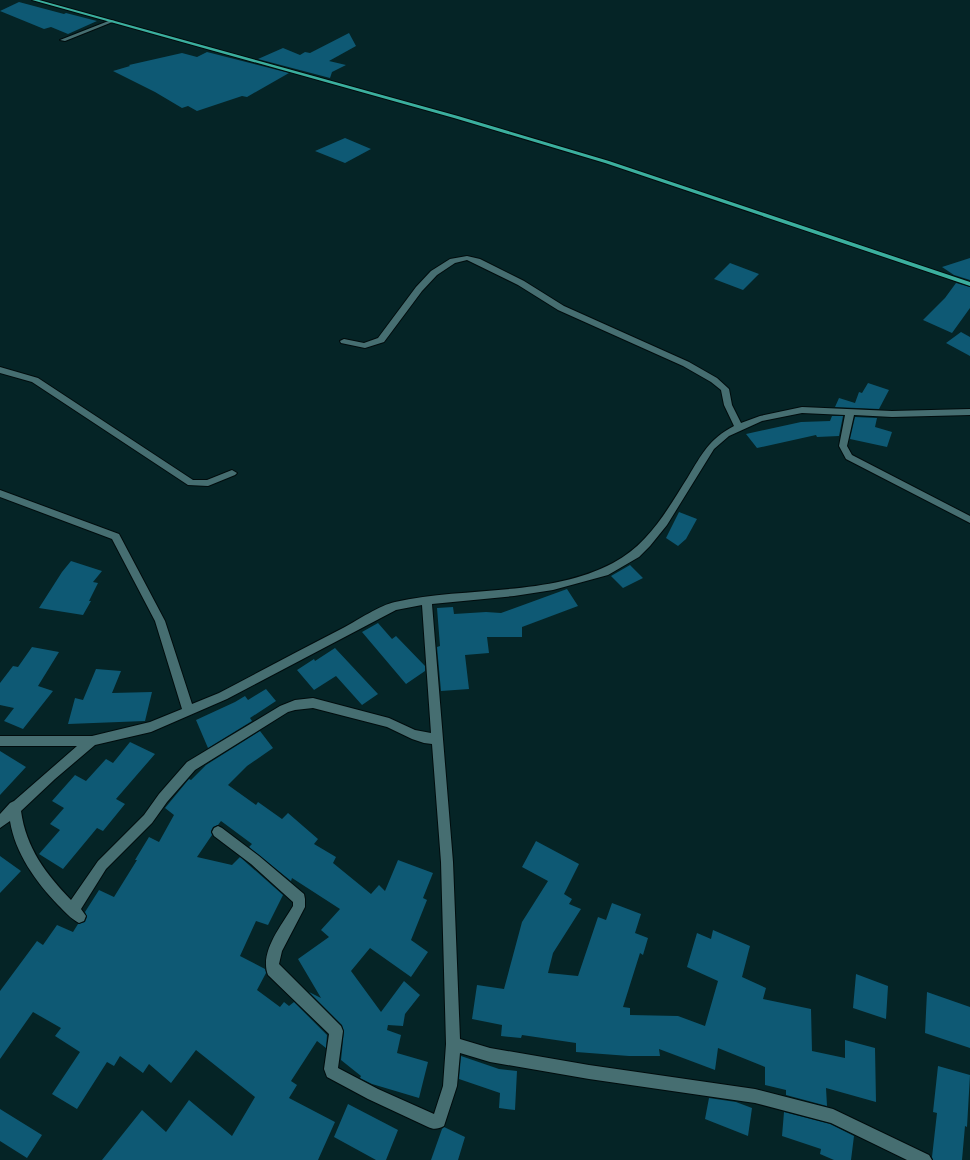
<svg xmlns="http://www.w3.org/2000/svg" width="970" height="1160" font-family="'Open Sans',sans-serif">
	<style>
		.building { fill: #0e5974 }
		.lines { fill: none; stroke-linecap: round; stroke-linejoin: round }
		.street-casing { stroke: #000c0d; stroke-width: 2 }
		.primary-casing { stroke: #000c0d; stroke-width: 2 }
		.street { fill: #466e71; fill-rule: evenodd }
		.primary { fill: #3baf9e; fill-rule: evenodd }
	</style>
	<rect width="100%" height="100%" fill="#052426"/>
	<path class="building" d="M 19,2 L 64,14 L 66,13 L 97,21 L 68,34 L 51,27 L 44,29 L 0,11 Z
		M 349,33 L 356,46 L 329,61 L 346,65 L 332,72 L 330,78 L 258,59 L 283,48 L 300,55 L 305,52 L 310,53 Z
		M 207,52 L 289,73 L 247,97 L 242,96 L 197,111 L 188,106 L 182,108 L 155,92 L 113,71 L 130,66 L 129,65 L 182,53 L 197,57 Z
		M 345,138 L 371,149 L 345,163 L 315,151 Z
		M 970,258 L 970,280 L 954,275 L 942,267 Z
		M 730,263 L 759,274 L 743,290 L 714,279 Z
		M 956,283 L 970,287 L 970,308 L 952,333 L 923,320 L 945,298 Z
		M 961,332 L 970,337 L 970,356 L 946,343 Z
		M 868,383 L 889,390 L 879,409 L 835,407 L 839,398 L 855,403 L 859,392 L 862,393 Z
		M 832,416 L 843,416 L 839,436 L 817,437 L 816,435 L 757,448 L 746,434 L 801,422 L 830,421 Z
		M 855,417 L 877,418 L 875,427 L 892,432 L 887,447 L 850,439 Z
		M 679,512 L 697,519 L 686,539 L 678,546 L 666,538 Z
		M 71,561 L 102,571 L 93,582 L 98,583 L 89,601 L 91,601 L 83,615 L 39,608 L 62,572 Z
		M 630,565 L 643,578 L 623,588 L 611,576 Z
		M 567,589 L 578,606 L 522,627 L 522,637 L 487,637 L 489,653 L 465,655 L 469,689 L 441,691 L 437,647 L 440,646 L 437,608 L 453,607 L 454,614 L 486,612 L 501,613 Z
		M 378,623 L 392,639 L 396,636 L 425,666 L 425,671 L 406,684 L 362,632 Z
		M 32,647 L 59,652 L 38,686 L 53,691 L 23,729 L 4,721 L 14,708 L 0,705 L 0,683 L 13,666 L 18,667 Z
		M 335,648 L 378,694 L 362,705 L 336,676 L 314,690 L 297,670 L 314,659 L 315,661 Z
		M 96,669 L 121,671 L 112,693 L 152,692 L 145,721 L 68,724 L 75,698 L 83,700 Z
		M 266,689 L 276,701 L 250,718 L 252,721 L 208,748 L 196,720 L 235,702 L 245,696 L 248,700 Z
		M 260,731 L 273,748 L 247,766 L 228,785 L 256,805 L 258,802 L 282,819 L 288,813 L 318,839 L 314,844 L 336,857 L 333,863 L 371,894 L 379,885 L 385,891 L 398,860 L 433,873 L 423,898 L 427,900 L 411,940 L 428,952 L 411,977 L 370,948 L 351,971 L 381,1012 L 404,981 L 420,995 L 405,1014 L 403,1026 L 388,1025 L 387,1030 L 401,1035 L 397,1053 L 428,1062 L 419,1098 L 372,1084 L 360,1078 L 361,1076 L 341,1060 L 344,1031 L 342,1025 L 309,992 L 321,998 L 298,959 L 329,937 L 321,930 L 340,909 L 292,878 L 291,881 L 249,847 L 252,844 L 221,821 L 218,825 L 213,827 L 211,831 L 212,835 L 197,857 L 232,865 L 240,857 L 283,895 L 268,925 L 256,921 L 240,956 L 265,969 L 266,973 L 257,990 L 280,1007 L 284,1002 L 289,1006 L 294,1002 L 327,1035 L 326,1048 L 317,1041 L 291,1081 L 297,1085 L 289,1098 L 335,1122 L 318,1160 L 102,1160 L 142,1110 L 166,1132 L 189,1100 L 232,1136 L 255,1097 L 196,1050 L 171,1083 L 149,1064 L 143,1073 L 120,1056 L 114,1066 L 107,1062 L 77,1109 L 52,1094 L 80,1052 L 55,1036 L 61,1028 L 33,1012 L 0,1059 L 0,991 L 37,941 L 43,945 L 57,925 L 73,932 L 78,924 L 85,922 L 87,917 L 85,912 L 99,890 L 114,897 L 137,860 L 135,860 L 149,837 L 159,842 L 174,815 L 165,808 L 189,779 L 191,780 L 206,765 Z
		M 130,742 L 155,754 L 116,799 L 125,804 L 103,831 L 97,828 L 63,869 L 39,854 L 60,830 L 50,824 L 64,808 L 52,801 L 75,775 L 86,781 L 106,759 L 113,763 Z
		M 0,751 L 26,767 L 0,795 Z
		M 536,841 L 579,864 L 564,894 L 572,899 L 569,904 L 581,909 L 553,953 L 548,973 L 578,976 L 598,917 L 606,920 L 612,903 L 641,914 L 635,933 L 648,938 L 643,955 L 640,953 L 623,1007 L 630,1008 L 630,1015 L 678,1016 L 705,1026 L 718,981 L 687,967 L 697,933 L 711,939 L 713,930 L 750,946 L 742,977 L 766,988 L 763,999 L 811,1009 L 812,1051 L 845,1058 L 845,1040 L 875,1048 L 876,1102 L 826,1088 L 827,1106 L 786,1095 L 786,1090 L 765,1085 L 765,1067 L 718,1048 L 715,1070 L 659,1049 L 660,1056 L 629,1056 L 576,1052 L 576,1043 L 522,1035 L 521,1038 L 501,1036 L 502,1025 L 472,1019 L 477,985 L 504,989 L 522,922 L 548,881 L 522,867 Z
		M 0,856 L 21,871 L 0,893 Z
		M 856,974 L 888,986 L 886,1019 L 853,1008 Z
		M 927,992 L 970,1007 L 970,1048 L 925,1033 Z
		M 461,1056 L 499,1069 L 517,1071 L 515,1110 L 499,1108 L 500,1093 L 459,1079 Z
		M 938,1066 L 970,1075 L 967,1127 L 965,1126 L 962,1160 L 933,1160 L 932,1157 L 937,1113 L 933,1112 Z
		M 709,1098 L 736,1102 L 752,1108 L 748,1136 L 705,1119 Z
		M 348,1104 L 398,1130 L 386,1160 L 376,1160 L 334,1137 Z
		M 0,1109 L 42,1135 L 27,1158 L 0,1141 Z
		M 784,1112 L 830,1124 L 854,1136 L 851,1160 L 834,1160 L 820,1154 L 821,1149 L 782,1136 Z
		M 444,1127 L 465,1137 L 458,1160 L 431,1160 L 442,1129 Z"/>
	<g class="lines">
		<defs>
			<path id="street" d="M 111,20 L 115,21 L 65,41 L 60,40 Z
				M 467,256 L 480,259 L 524,281 L 564,306 L 689,362 L 717,378 L 729,389 L 732,405 L 741,423 L 760,416 L 802,407 L 892,411 L 970,409 L 970,415 L 892,417 L 854,415 L 847,446 L 852,455 L 970,516 L 970,523 L 846,459 L 839,446 L 845,415 L 802,413 L 762,421 L 729,436 L 714,449 L 667,525 L 650,546 L 639,557 L 608,575 L 553,590 L 514,596 L 432,604 L 453,862 L 460,1039 L 490,1048 L 589,1065 L 755,1089 L 833,1109 L 929,1155 L 932,1160 L 907,1160 L 831,1123 L 755,1103 L 589,1079 L 490,1062 L 460,1053 L 457,1086 L 444,1126 C 438,1129 434,1130 428,1127 L 368,1099 L 327,1077 L 324,1069 L 329,1034 L 268,975 C 259,952 282,925 293,906 L 293,902 L 251,864 L 214,836 L 212,832 L 214,828 L 218,826 L 222,828 L 259,856 L 304,894 L 305,899 L 305,907 L 282,951 L 279,964 L 341,1026 L 343,1031 L 338,1068 L 378,1089 L 434,1114 L 443,1086 L 446,1044 L 441,862 L 432,744 L 424,743 L 412,739 L 387,727 L 313,708 L 295,710 L 288,712 L 195,770 L 167,802 L 152,823 L 106,869 L 81,909 L 86,916 L 84,921 L 79,923 C 71,919 64,911 58,905 C 36,882 15,853 10,821 L 0,828 L 0,814 L 10,803 L 14,801 L 77,746 L 0,746 L 0,736 L 92,736 L 150,722 L 182,709 L 155,621 L 112,539 L 0,497 L 0,490 L 119,534 L 165,621 L 192,704 L 219,693 C 261,671 302,649 343,628 C 358,620 380,605 395,602 C 465,586 549,597 613,563 C 649,544 667,510 688,477 C 702,454 709,439 734,426 L 724,405 L 721,390 L 711,382 L 683,366 L 558,310 L 518,285 L 467,260 L 455,263 L 437,275 L 422,291 L 384,342 L 365,348 L 341,343 L 340,341 L 344,339 L 364,343 L 378,338 L 416,287 L 431,271 L 450,259 ZM 422,605 L 431,733 L 415,730 L 389,718 L 313,698 L 295,700 L 280,706 L 187,762 L 159,794 L 144,815 L 98,861 L 71,900 C 46,874 26,848 21,811 L 55,779 L 95,745 L 151,732 L 227,699 L 396,610 Z
				M 0,367 L 38,378 L 193,480 L 207,480 L 232,470 L 237,473 L 235,475 L 208,486 L 188,485 L 32,382 L 0,373 Z"/>
			<path id="primary" d="M 32,0 L 39,0 L 458,116 L 609,161 L 970,282 L 970,286 L 605,163 L 454,118 Z"/>
		</defs>
		<use href="#street" class="street-casing"/>
		<use href="#primary" class="primary-casing"/>
		<use href="#street" class="street"/>
		<use href="#primary" class="primary"/>
	</g>
</svg>
